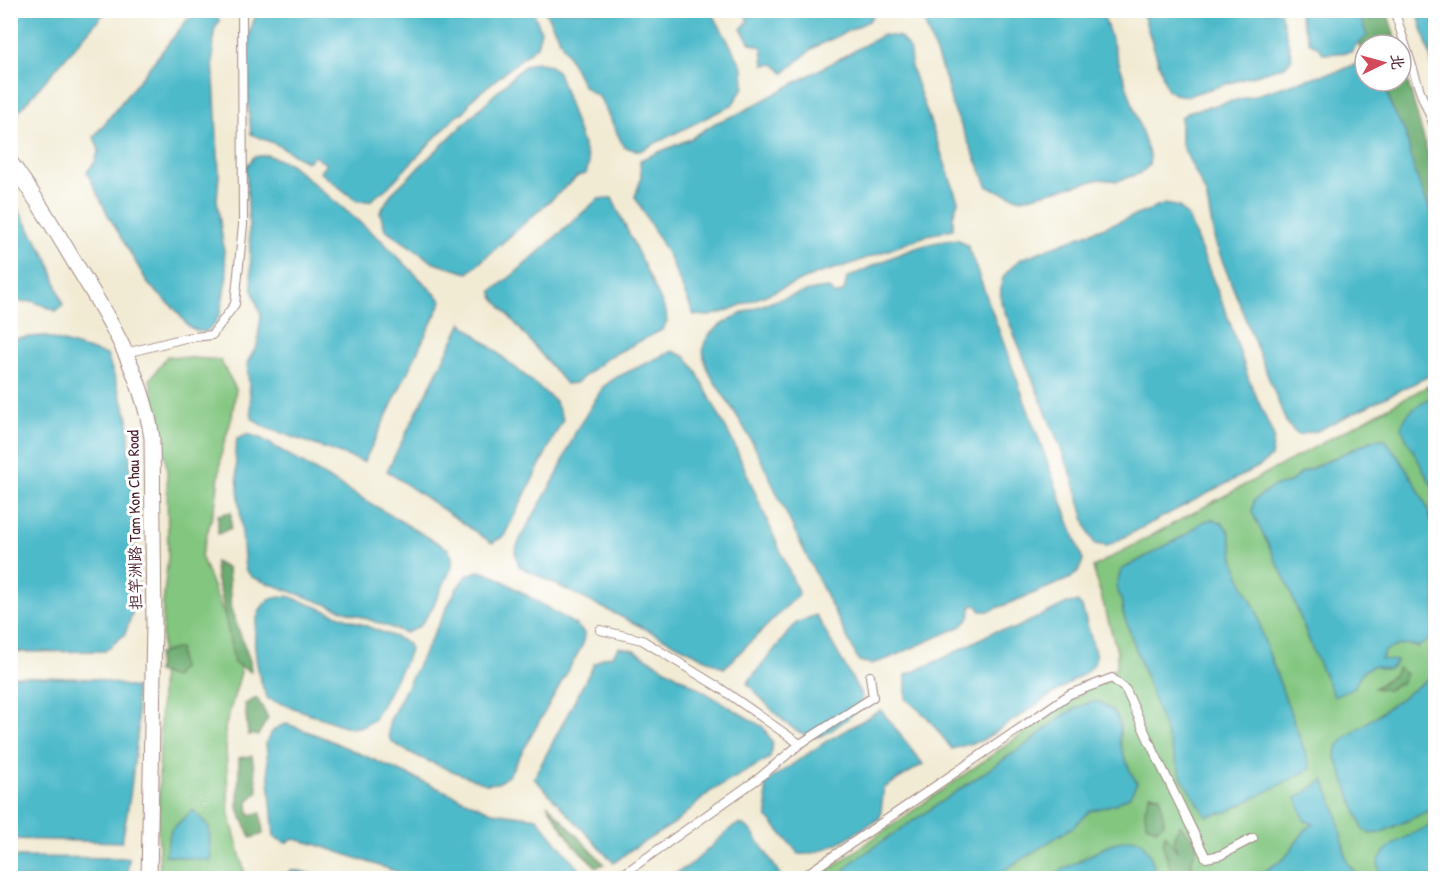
<svg xmlns="http://www.w3.org/2000/svg" width="1446" height="889" font-family="'Patrick Hand','LXGW WenKai TC',sans-serif">
	<style>
		.green { fill: #82c680; stroke: #667256; stroke-width: 1.5 }
		.forest { fill: #69ab6e; stroke: #5a654c; stroke-width: 1.5 }
		.water { fill: #4ebaca; stroke: #4c6c7a; stroke-width: 1.5 }
		.lines { fill: none; stroke-linecap: round; stroke-linejoin: round }
		.service-casing { stroke: #9e8580; stroke-width: 10 }
		.minor-casing { stroke: #9e8580; stroke-width: 17 }
		.service { stroke: #fff; stroke-width: 8 }
		.minor { stroke: #fff; stroke-width: 15 }
		.labels { text-anchor: middle; dominant-baseline: central; stroke-width: 6; stroke-linejoin: round; paint-order: stroke }
		.street-label { font-size: 16px; fill: #4a1f2b; stroke: #fff }
	</style>
	<rect width="100%" height="100%" fill="#fff"/>
	<filter id="ink" filterUnits="userSpaceOnUse"><feTurbulence type="fractalNoise" baseFrequency=".0167" numOctaves="2"/><feDisplacementMap in="SourceGraphic" scale="12" xChannelSelector="R" yChannelSelector="G"/><feConvolveMatrix kernelMatrix="1 2 1 2 8 2 1 2 1" color-interpolation-filters="sRGB"/></filter>
	<filter id="wash" filterUnits="userSpaceOnUse"><feTurbulence type="fractalNoise" baseFrequency=".008" numOctaves="4" result="noise"/><feDisplacementMap in="SourceGraphic" scale="24" xChannelSelector="R" yChannelSelector="G"/><feGaussianBlur stdDeviation="1.35" result="paint"/><feColorMatrix in="noise" values="0 0 0 0 0 0 0 0 0 0 0 0 0 0 0 0 0 1.4 0 .05"/><feComposite in="paint" operator="in"/></filter>
	<g filter="url(#wash)">
		<rect width="100%" height="100%" fill="#f2ebd4"/>
		<path class="green" d="M 167,356 L 220,360 L 236,389 L 232,417 L 222,450 L 216,501 L 201,556 L 229,627 L 241,672 L 225,728 L 229,813 L 246,878 L 160,878 L 158,827 L 163,604 L 168,557 L 167,467 L 150,380 Z
			M 1435,382 L 1435,878 L 828,878 L 823,874 L 1117,667 L 1117,651 L 1093,567 Z"/>
		<path class="forest" d="M 1349,11 L 1387,11 L 1397,45 L 1365,45 L 1365,63 Z
			M 1401,57 L 1435,179 L 1435,221 L 1412,190 L 1373,81 L 1401,81 Z
			M 231,512 L 231,528 L 218,534 L 218,515 Z
			M 215,562 L 228,569 L 231,609 L 250,661 L 251,672 L 234,663 L 221,594 L 216,578 Z
			M 179,648 L 181,668 L 174,678 L 157,672 L 158,654 Z
			M 1398,668 L 1406,674 L 1401,683 L 1388,690 L 1374,688 L 1391,677 Z
			M 257,698 L 268,718 L 258,735 L 248,735 L 245,704 Z
			M 252,756 L 258,792 L 248,801 L 249,815 L 261,813 L 263,834 L 251,838 L 238,808 L 239,758 Z
			M 1150,794 L 1160,796 L 1164,823 L 1156,829 L 1146,824 L 1145,809 Z
			M 547,804 L 604,864 L 597,867 L 574,846 Z
			M 1180,825 L 1197,844 L 1191,864 L 1203,878 L 1173,878 L 1163,845 L 1165,834 L 1177,851 L 1174,836 Z"/>
		<path class="water" d="M 11,10 L 106,11 L 11,120 L 10,11 Z
			M 259,10 L 533,11 L 541,31 L 537,46 L 472,99 L 464,112 L 458,114 L 388,187 L 370,201 L 357,201 L 320,172 L 326,164 L 314,156 L 307,162 L 278,145 L 251,134 C 248,94 237,47 259,10 Z
			M 202,11 L 217,12 L 219,21 L 214,31 L 213,59 L 219,175 L 217,199 L 227,275 L 220,314 L 214,325 L 205,332 L 198,331 L 189,327 L 175,309 L 149,285 L 108,215 L 87,172 L 95,162 L 99,150 L 94,137 L 187,20 Z
			M 545,11 L 711,11 L 743,68 L 744,87 L 732,105 L 640,151 L 624,147 L 600,98 L 584,87 Z
			M 743,11 L 876,11 L 869,21 L 813,48 L 784,73 L 774,64 L 764,65 L 762,47 L 750,43 L 741,29 L 748,21 Z
			M 920,11 L 1102,11 L 1150,157 L 1149,165 L 1141,173 L 1117,181 L 1100,179 L 1021,199 L 988,187 L 952,105 L 946,80 Z
			M 1142,11 L 1280,11 L 1292,58 L 1285,66 L 1187,96 L 1174,94 L 1167,89 Z
			M 1298,11 L 1358,11 L 1367,36 L 1357,44 L 1351,52 L 1324,54 L 1317,46 L 1310,43 Z
			M 1417,11 L 1435,11 L 1435,73 Z
			M 883,35 L 900,37 L 910,49 L 911,67 L 958,201 L 953,216 L 953,229 L 928,235 L 851,264 L 817,274 L 724,312 L 709,316 L 694,315 L 669,257 L 635,197 L 641,179 L 640,160 L 690,139 L 715,123 L 738,114 Z
			M 535,62 L 549,65 L 558,72 L 589,163 L 586,174 L 578,176 L 468,273 L 434,263 L 385,229 L 380,212 L 391,194 L 523,67 Z
			M 1353,65 L 1365,66 L 1365,81 L 1383,81 L 1392,108 L 1406,134 L 1414,170 L 1435,223 L 1435,373 L 1317,431 L 1298,435 L 1287,424 L 1215,242 L 1206,194 L 1181,143 L 1181,117 L 1191,111 L 1253,96 L 1317,76 L 1340,71 Z
			M 267,155 L 290,164 L 381,240 L 442,301 L 364,462 L 264,427 L 252,418 L 247,363 L 257,346 L 261,315 L 252,289 L 246,167 L 254,157 Z
			M 11,198 L 49,261 L 63,305 L 56,311 L 33,301 L 11,303 Z
			M 612,198 L 666,312 L 667,321 L 662,330 L 607,358 L 576,383 L 566,384 L 493,297 L 492,291 L 514,274 L 598,199 Z
			M 1165,204 L 1179,207 L 1188,217 L 1229,320 L 1249,380 L 1274,437 L 1271,457 L 1260,466 L 1107,546 L 1095,544 L 1089,534 L 1072,476 L 1001,302 C 999,278 1003,274 1021,259 Z
			M 957,239 L 968,246 L 1083,560 L 1079,570 L 1071,578 L 990,611 L 981,611 L 976,605 L 971,606 L 970,617 L 962,626 L 887,659 L 871,664 L 859,661 C 834,612 810,563 786,513 C 769,477 754,441 732,408 C 721,390 697,364 705,342 C 714,316 802,290 827,288 L 836,295 L 844,291 L 847,278 C 883,261 917,243 957,239 Z
			M 462,323 L 555,401 L 563,419 L 504,536 L 492,543 L 387,471 Z
			M 43,336 L 107,355 L 128,418 L 137,599 L 125,634 L 105,651 L 17,652 L 11,641 L 11,339 Z
			M 672,351 L 686,357 L 695,369 L 734,444 L 799,594 L 724,668 L 519,566 L 515,551 L 522,535 L 557,475 L 575,433 L 603,387 L 615,378 Z
			M 1435,396 L 1435,492 L 1401,428 C 1405,411 1421,403 1435,396 Z
			M 247,434 L 260,438 L 448,549 L 452,557 L 452,567 L 431,610 L 420,626 L 406,633 L 262,581 L 252,577 L 245,569 L 235,452 L 237,439 Z
			M 1375,439 L 1385,439 C 1400,458 1416,483 1426,505 C 1430,514 1431,523 1435,532 L 1435,642 L 1428,640 L 1418,647 C 1407,641 1396,646 1385,651 L 1381,659 L 1397,661 C 1390,671 1385,670 1374,666 C 1362,670 1359,675 1355,687 L 1334,696 L 1314,653 L 1287,583 L 1252,512 L 1254,500 L 1274,486 L 1289,483 L 1301,473 Z
			M 1212,519 L 1222,523 L 1229,531 L 1235,562 L 1243,584 L 1257,612 L 1263,637 L 1311,769 L 1227,812 L 1206,816 L 1182,778 L 1123,613 L 1121,598 L 1116,587 L 1121,570 L 1187,534 L 1202,522 Z
			M 478,571 L 493,575 L 576,625 L 584,633 L 583,644 L 509,775 L 498,783 L 486,784 C 468,777 398,752 390,739 C 387,733 389,725 390,720 L 457,588 L 466,576 Z
			M 288,596 L 395,637 L 407,643 L 410,649 L 407,658 L 374,719 L 364,726 L 350,728 L 268,699 C 256,678 245,616 269,600 C 274,597 282,597 288,596 Z
			M 1077,602 L 1082,607 L 1096,656 L 1094,664 L 1088,671 L 983,740 L 952,749 L 927,717 L 906,699 L 906,675 L 942,659 L 995,631 L 1014,629 L 1067,603 Z
			M 816,615 L 862,696 L 861,708 C 849,716 836,729 823,735 C 798,746 763,699 747,683 L 796,623 Z
			M 619,647 L 634,650 L 763,727 L 773,744 L 770,758 L 711,791 L 675,823 L 632,849 L 614,863 L 534,778 L 594,664 L 604,657 L 612,656 Z
			M 1435,674 L 1435,808 L 1380,833 L 1370,834 L 1363,829 L 1336,758 L 1337,747 L 1344,739 Z
			M 11,676 L 96,679 L 135,688 L 138,729 L 130,796 L 122,842 L 11,839 Z
			M 1096,701 C 1109,706 1119,714 1120,728 C 1120,733 1119,738 1120,743 C 1124,757 1129,770 1137,783 L 1129,797 L 1115,804 L 1090,811 L 1073,827 L 992,878 L 843,878 L 844,871 L 852,862 L 1034,739 C 1053,722 1071,707 1096,701 Z
			M 881,710 L 923,764 L 884,788 L 880,818 C 861,829 820,858 799,854 L 768,818 L 765,783 L 827,741 Z
			M 287,724 L 322,737 L 492,812 L 537,818 L 586,878 L 415,878 L 315,844 L 294,839 L 286,843 L 274,837 L 266,743 C 271,732 274,727 287,724 Z
			M 1324,780 L 1336,811 L 1347,862 L 1356,874 L 1356,878 L 1253,878 L 1284,859 L 1306,829 L 1314,824 L 1305,821 L 1296,798 Z
			M 193,810 L 209,827 L 211,861 L 165,855 L 171,830 Z
			M 739,824 C 743,825 745,825 748,828 C 752,831 780,873 781,878 L 667,878 L 692,864 L 731,828 Z
			M 1435,824 L 1435,878 L 1384,878 C 1382,875 1378,869 1378,865 C 1378,846 1421,830 1435,824 Z
			M 1131,839 L 1141,841 L 1149,853 L 1159,878 L 1047,878 L 1113,843 Z
			M 11,857 L 129,858 L 127,878 L 11,878 Z
			M 290,871 L 300,871 L 323,878 L 283,878 Z"/>
	</g>
	<g filter="url(#ink)">
		<g class="lines">
			<defs>
				<path id="service" d="M 1394,10 L 1421,94 L 1436,130
					M 126,353 L 185,338 L 212,335 L 235,304 L 243,225 L 242,10
					M 600,630 L 642,640 L 720,688 L 800,744
					M 618,878 L 759,778 L 800,744 L 873,697 L 870,676
					M 801,878 L 1070,694 L 1112,678 L 1126,690 L 1149,741 L 1206,858 L 1221,855 L 1253,838"/>
				<path id="minor" d="M 10,162 C 34,194 55,229 75,263 C 109,318 142,373 152,438 L 154,624 L 149,878"/>
			</defs>
			<use href="#service" class="service-casing"/>
			<use href="#minor" class="minor-casing"/>
			<use href="#service" class="service"/>
			<use href="#minor" class="minor"/>
		</g>
	</g>
	<g class="labels">
		<g class="street-label">
			<text transform="translate(134 520) rotate(-91)">担竿洲路 Tam Kon Chau Road</text>
		</g>
	</g>
	<rect width="1446" height="889" fill="none" stroke="#fff" stroke-width="36"/>
	<g transform="translate(1383 63) rotate(85)"><circle r="28" fill="#ffffff" stroke="#b7a5aa" stroke-width="1.5"/>
	<path d="M0-4.5L10 22L0 15L-10 22Z" fill="#d1495b"/>
	<text y="-9" font-size="16" font-weight="bold" text-anchor="middle" fill="#4a1f2b">北</text>
	</g>
</svg>
